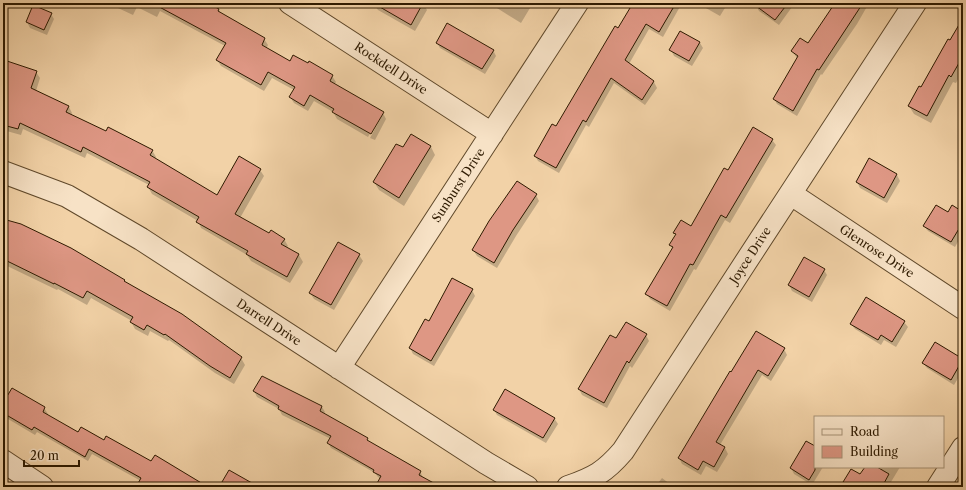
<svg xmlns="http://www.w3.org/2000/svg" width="966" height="490" font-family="'Libre Caslon Text',serif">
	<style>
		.shadow { fill: #0003 }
		.building { fill: #de9784; stroke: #2e1a00 }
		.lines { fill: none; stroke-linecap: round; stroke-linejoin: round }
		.minor-casing { stroke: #5f482a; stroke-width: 24 }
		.minor { stroke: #f7e2c6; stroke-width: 22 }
		.labels { text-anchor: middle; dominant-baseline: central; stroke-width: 3; stroke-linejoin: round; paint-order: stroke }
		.street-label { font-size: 12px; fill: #2e1a00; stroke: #f7e2c6 }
	</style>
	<rect width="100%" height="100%" fill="#f2d2a7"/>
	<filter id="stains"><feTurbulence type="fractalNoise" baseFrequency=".005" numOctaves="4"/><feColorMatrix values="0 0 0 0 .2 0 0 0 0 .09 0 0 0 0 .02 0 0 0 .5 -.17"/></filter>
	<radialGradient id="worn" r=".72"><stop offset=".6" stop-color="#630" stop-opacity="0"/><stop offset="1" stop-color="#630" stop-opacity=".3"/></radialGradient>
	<path class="shadow" d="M 115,3 L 206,3 L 219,10 L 221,14 L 264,39 L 268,45 L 266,49 L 290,62 L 332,76 L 336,82 L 334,85 L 383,113 L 386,119 L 375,140 L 370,138 L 383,114 L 381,114 L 368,137 L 337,119 L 333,112 L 314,101 L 308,111 L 294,103 L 290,97 L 294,90 L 272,78 L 264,91 L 221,66 L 217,60 L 225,46 L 160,11 L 157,17 L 137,7 L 133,15 L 118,8 Z
		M 373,3 L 423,3 L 427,10 L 415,31 L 378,10 Z
		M 489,3 L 533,3 L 521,23 Z
		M 634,3 L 682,3 L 663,37 L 649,29 L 629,64 L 654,82 L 657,88 L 645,105 L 614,83 L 589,127 L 586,125 L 559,173 L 538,161 L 535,156 L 556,127 L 619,29 Z
		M 697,3 L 728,3 L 720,16 Z
		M 757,3 L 790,3 L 792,7 L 779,25 L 759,11 L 756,5 Z
		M 834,3 L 869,3 L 857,24 L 822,75 L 821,74 L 797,116 L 777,104 L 774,99 L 797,58 L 792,51 L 808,44 L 832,9 Z
		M 51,14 L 54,19 L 47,35 L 30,28 L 27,22 Z
		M 963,20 L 963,70 L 956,83 L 953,82 L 931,123 L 914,114 L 909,106 Z
		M 681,32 L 700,43 L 703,48 L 692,66 L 674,56 L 671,50 Z
		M 437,43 L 493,50 L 496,56 L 485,74 L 440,48 Z
		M 36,72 L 40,78 L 36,91 L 69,107 L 72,113 L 71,116 L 107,133 L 152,150 L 156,157 L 155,159 L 217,196 L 260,170 L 264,176 L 240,218 L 269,234 L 284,239 L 288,246 L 286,248 L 299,255 L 303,262 L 290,283 L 251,261 L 247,255 L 201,228 L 198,221 L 152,194 L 148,187 L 149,185 L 87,153 L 85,158 L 23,129 L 21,135 L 3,130 L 3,77 Z
		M 772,140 L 776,145 L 730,223 L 725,220 L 696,270 L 694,269 L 670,311 L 650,299 L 647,294 L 673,249 L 670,245 L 676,235 L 675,233 L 691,227 L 729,172 Z
		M 431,147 L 435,155 L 404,206 L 379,190 L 374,182 L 403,149 Z
		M 870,159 L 897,175 L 900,181 L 887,203 L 860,188 L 857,182 Z
		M 536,195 L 539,201 L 516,236 L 497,268 L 477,256 L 473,250 Z
		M 948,213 L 963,213 L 963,233 L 955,247 L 928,231 L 924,226 Z
		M 3,220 L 124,280 L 127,284 L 241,358 L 245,365 L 234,384 L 215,373 L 169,340 L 168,341 L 150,331 L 148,336 L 135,329 L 131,322 L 132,321 L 91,298 L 87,305 L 58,289 L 57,290 L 3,264 Z
		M 359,255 L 363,261 L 334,310 L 314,299 L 310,293 Z
		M 824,270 L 827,275 L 812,302 L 792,291 L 789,285 Z
		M 472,290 L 475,296 L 434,366 L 413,354 L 410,348 L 429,322 Z
		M 904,322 L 908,327 L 896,347 L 884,340 L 881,345 L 855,329 L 851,324 Z
		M 646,335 L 649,341 L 632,368 L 630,366 L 607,408 L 582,395 L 579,389 L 616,340 Z
		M 784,349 L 787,355 L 771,381 L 762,375 L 720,445 L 725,448 L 728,454 L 717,472 L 706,466 L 701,475 L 682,464 L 679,458 L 731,373 Z
		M 962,359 L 963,370 L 954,385 L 927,368 L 923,363 Z
		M 262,377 L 322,407 L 325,412 L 324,414 L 367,439 L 369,442 L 420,471 L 423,478 L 439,487 L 380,487 L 381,479 L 378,477 L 375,473 L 331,448 L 328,443 L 331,439 L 282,415 L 279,409 L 257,397 L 254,391 Z
		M 3,405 L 44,408 L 48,414 L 47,415 L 78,433 L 104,442 L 152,463 L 155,456 L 209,487 L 137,487 L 141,481 L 92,454 L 88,461 L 37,432 L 35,435 L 3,416 Z
		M 494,410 L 554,418 L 558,424 L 546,443 L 497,415 Z
		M 815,447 L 815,467 L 823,467 L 812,485 L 794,474 L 791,468 Z
		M 866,467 L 900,467 L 888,487 L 845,487 L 861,476 Z
		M 662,478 L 674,487 L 655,487 Z"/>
	<path class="building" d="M 152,3 L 208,3 L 219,9 L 218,11 L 265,38 L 262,45 L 290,61 L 293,55 L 308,63 L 309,61 L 333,75 L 330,81 L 384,112 L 371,134 L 332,112 L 334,109 L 310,95 L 304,106 L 289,97 L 295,87 L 268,72 L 261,85 L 216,60 L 226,43 Z
		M 373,3 L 423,3 L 411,25 Z
		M 633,3 L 676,3 L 659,32 L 646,24 L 625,60 L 654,81 L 642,100 L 611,78 L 586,122 L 583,120 L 556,168 L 534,156 L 552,124 L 556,126 L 615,26 L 618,28 Z
		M 752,3 L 788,3 L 775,20 Z
		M 835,3 L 863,3 L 819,70 L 817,69 L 793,111 L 773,99 L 798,56 L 791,51 L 800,38 L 808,43 Z
		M 33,5 L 52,13 L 44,30 L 26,22 Z
		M 963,18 L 963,56 L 951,77 L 949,75 L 927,116 L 908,106 L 919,86 L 921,87 L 948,39 L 950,40 Z
		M 447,23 L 494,50 L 482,69 L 436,43 Z
		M 680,31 L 700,42 L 689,61 L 669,50 Z
		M 7,61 L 37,71 L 31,88 L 69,106 L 66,112 L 106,131 L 108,127 L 153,150 L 150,155 L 217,195 L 239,156 L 261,169 L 235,214 L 269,233 L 271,230 L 285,239 L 281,244 L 299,254 L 287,277 L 246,254 L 248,251 L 196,222 L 199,217 L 147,187 L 150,182 L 83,147 L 81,152 L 20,123 L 18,129 L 3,125 L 3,74 Z
		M 753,127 L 773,139 L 726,218 L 721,215 L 693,265 L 690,264 L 667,306 L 645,294 L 673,247 L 669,245 L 676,234 L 673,233 L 681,220 L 691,226 L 724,168 L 728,170 Z
		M 411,134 L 431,146 L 399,198 L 373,182 L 396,144 L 403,147 Z
		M 869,158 L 897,174 L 884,198 L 856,182 Z
		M 517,181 L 537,194 L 513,230 L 494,263 L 472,250 L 489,221 Z
		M 936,205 L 948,212 L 952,205 L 963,212 L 963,222 L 951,242 L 923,226 Z
		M 3,219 L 21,224 L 71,248 L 125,280 L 124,281 L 182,314 L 242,357 L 230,378 L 210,366 L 165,334 L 164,335 L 147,325 L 144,330 L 130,322 L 133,317 L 87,291 L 83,298 L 54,283 L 54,284 L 3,259 Z
		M 338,242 L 360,254 L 331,305 L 309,293 Z
		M 804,257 L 825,269 L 809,297 L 788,285 Z
		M 452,278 L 473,289 L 431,361 L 409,348 L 425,319 L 429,321 Z
		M 866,297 L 905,321 L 892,342 L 881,335 L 878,340 L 850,324 Z
		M 626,322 L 647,334 L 629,363 L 627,361 L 604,403 L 578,389 L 610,335 L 616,338 Z
		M 756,331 L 785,348 L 768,376 L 758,370 L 716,442 L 725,447 L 714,467 L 703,461 L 698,470 L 678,458 L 730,371 L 731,372 Z
		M 935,342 L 963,359 L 951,380 L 922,363 Z
		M 262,376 L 322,406 L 320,411 L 368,438 L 367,440 L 421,471 L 419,475 L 441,487 L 375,487 L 381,476 L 373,472 L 374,470 L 327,443 L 331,436 L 278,409 L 279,406 L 253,391 Z
		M 12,388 L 45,407 L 43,412 L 78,432 L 81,427 L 104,440 L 106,436 L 151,461 L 155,455 L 208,487 L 136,487 L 141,478 L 89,449 L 85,457 L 34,427 L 32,430 L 3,413 L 3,403 Z
		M 505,389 L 555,418 L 543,438 L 493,410 Z
		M 806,441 L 815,446 L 815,470 L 809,480 L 790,468 Z
		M 865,467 L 877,467 L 889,474 L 882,487 L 840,487 L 851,469 L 860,474 Z
		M 229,470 L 259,487 L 219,487 Z"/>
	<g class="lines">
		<defs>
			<path id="minor" d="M 290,3 L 492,134
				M 3,172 L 67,196 L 141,239 L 486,463 L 527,487
				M 791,194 L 963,308
				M 339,368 L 577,3
				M 3,461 L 42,487
				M 568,487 C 594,478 605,472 623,451 L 749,257 L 915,3
				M 938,487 L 963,448"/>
		</defs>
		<use href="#minor" class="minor-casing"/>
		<use href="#minor" class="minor"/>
	</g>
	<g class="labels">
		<g class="street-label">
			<text transform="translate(391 68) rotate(33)">Rockdell Drive</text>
			<text transform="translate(458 185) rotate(-57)">Sunburst Drive</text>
			<text transform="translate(877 251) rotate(33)">Glenrose Drive</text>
			<text transform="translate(750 255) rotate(-57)">Joyce Drive</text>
			<text transform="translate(269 322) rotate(33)">Darrell Drive</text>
		</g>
	</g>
	<rect width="966" height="490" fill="none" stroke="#f2d2a7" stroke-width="16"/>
	<rect x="4" y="4" width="958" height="482" fill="none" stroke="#2e1a00" stroke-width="2"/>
	<rect x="8" y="8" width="950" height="474" fill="none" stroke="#2e1a00"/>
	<rect x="814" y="416" width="130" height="52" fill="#f7e2c6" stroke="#a79277"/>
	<rect x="822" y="429" width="20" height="6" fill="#f7e2c6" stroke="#a79277"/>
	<text x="850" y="436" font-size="12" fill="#2e1a00">Road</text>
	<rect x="822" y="446" width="20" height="12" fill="#de9784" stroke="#a79277"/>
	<text x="850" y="456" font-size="12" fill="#2e1a00">Building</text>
	<path d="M24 460v6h55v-6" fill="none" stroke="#2e1a00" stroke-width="2"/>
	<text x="30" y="460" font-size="12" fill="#2e1a00" stroke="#f7e2c6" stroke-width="3" paint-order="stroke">20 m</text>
	<rect width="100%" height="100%" filter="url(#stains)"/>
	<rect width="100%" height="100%" fill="url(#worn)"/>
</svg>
